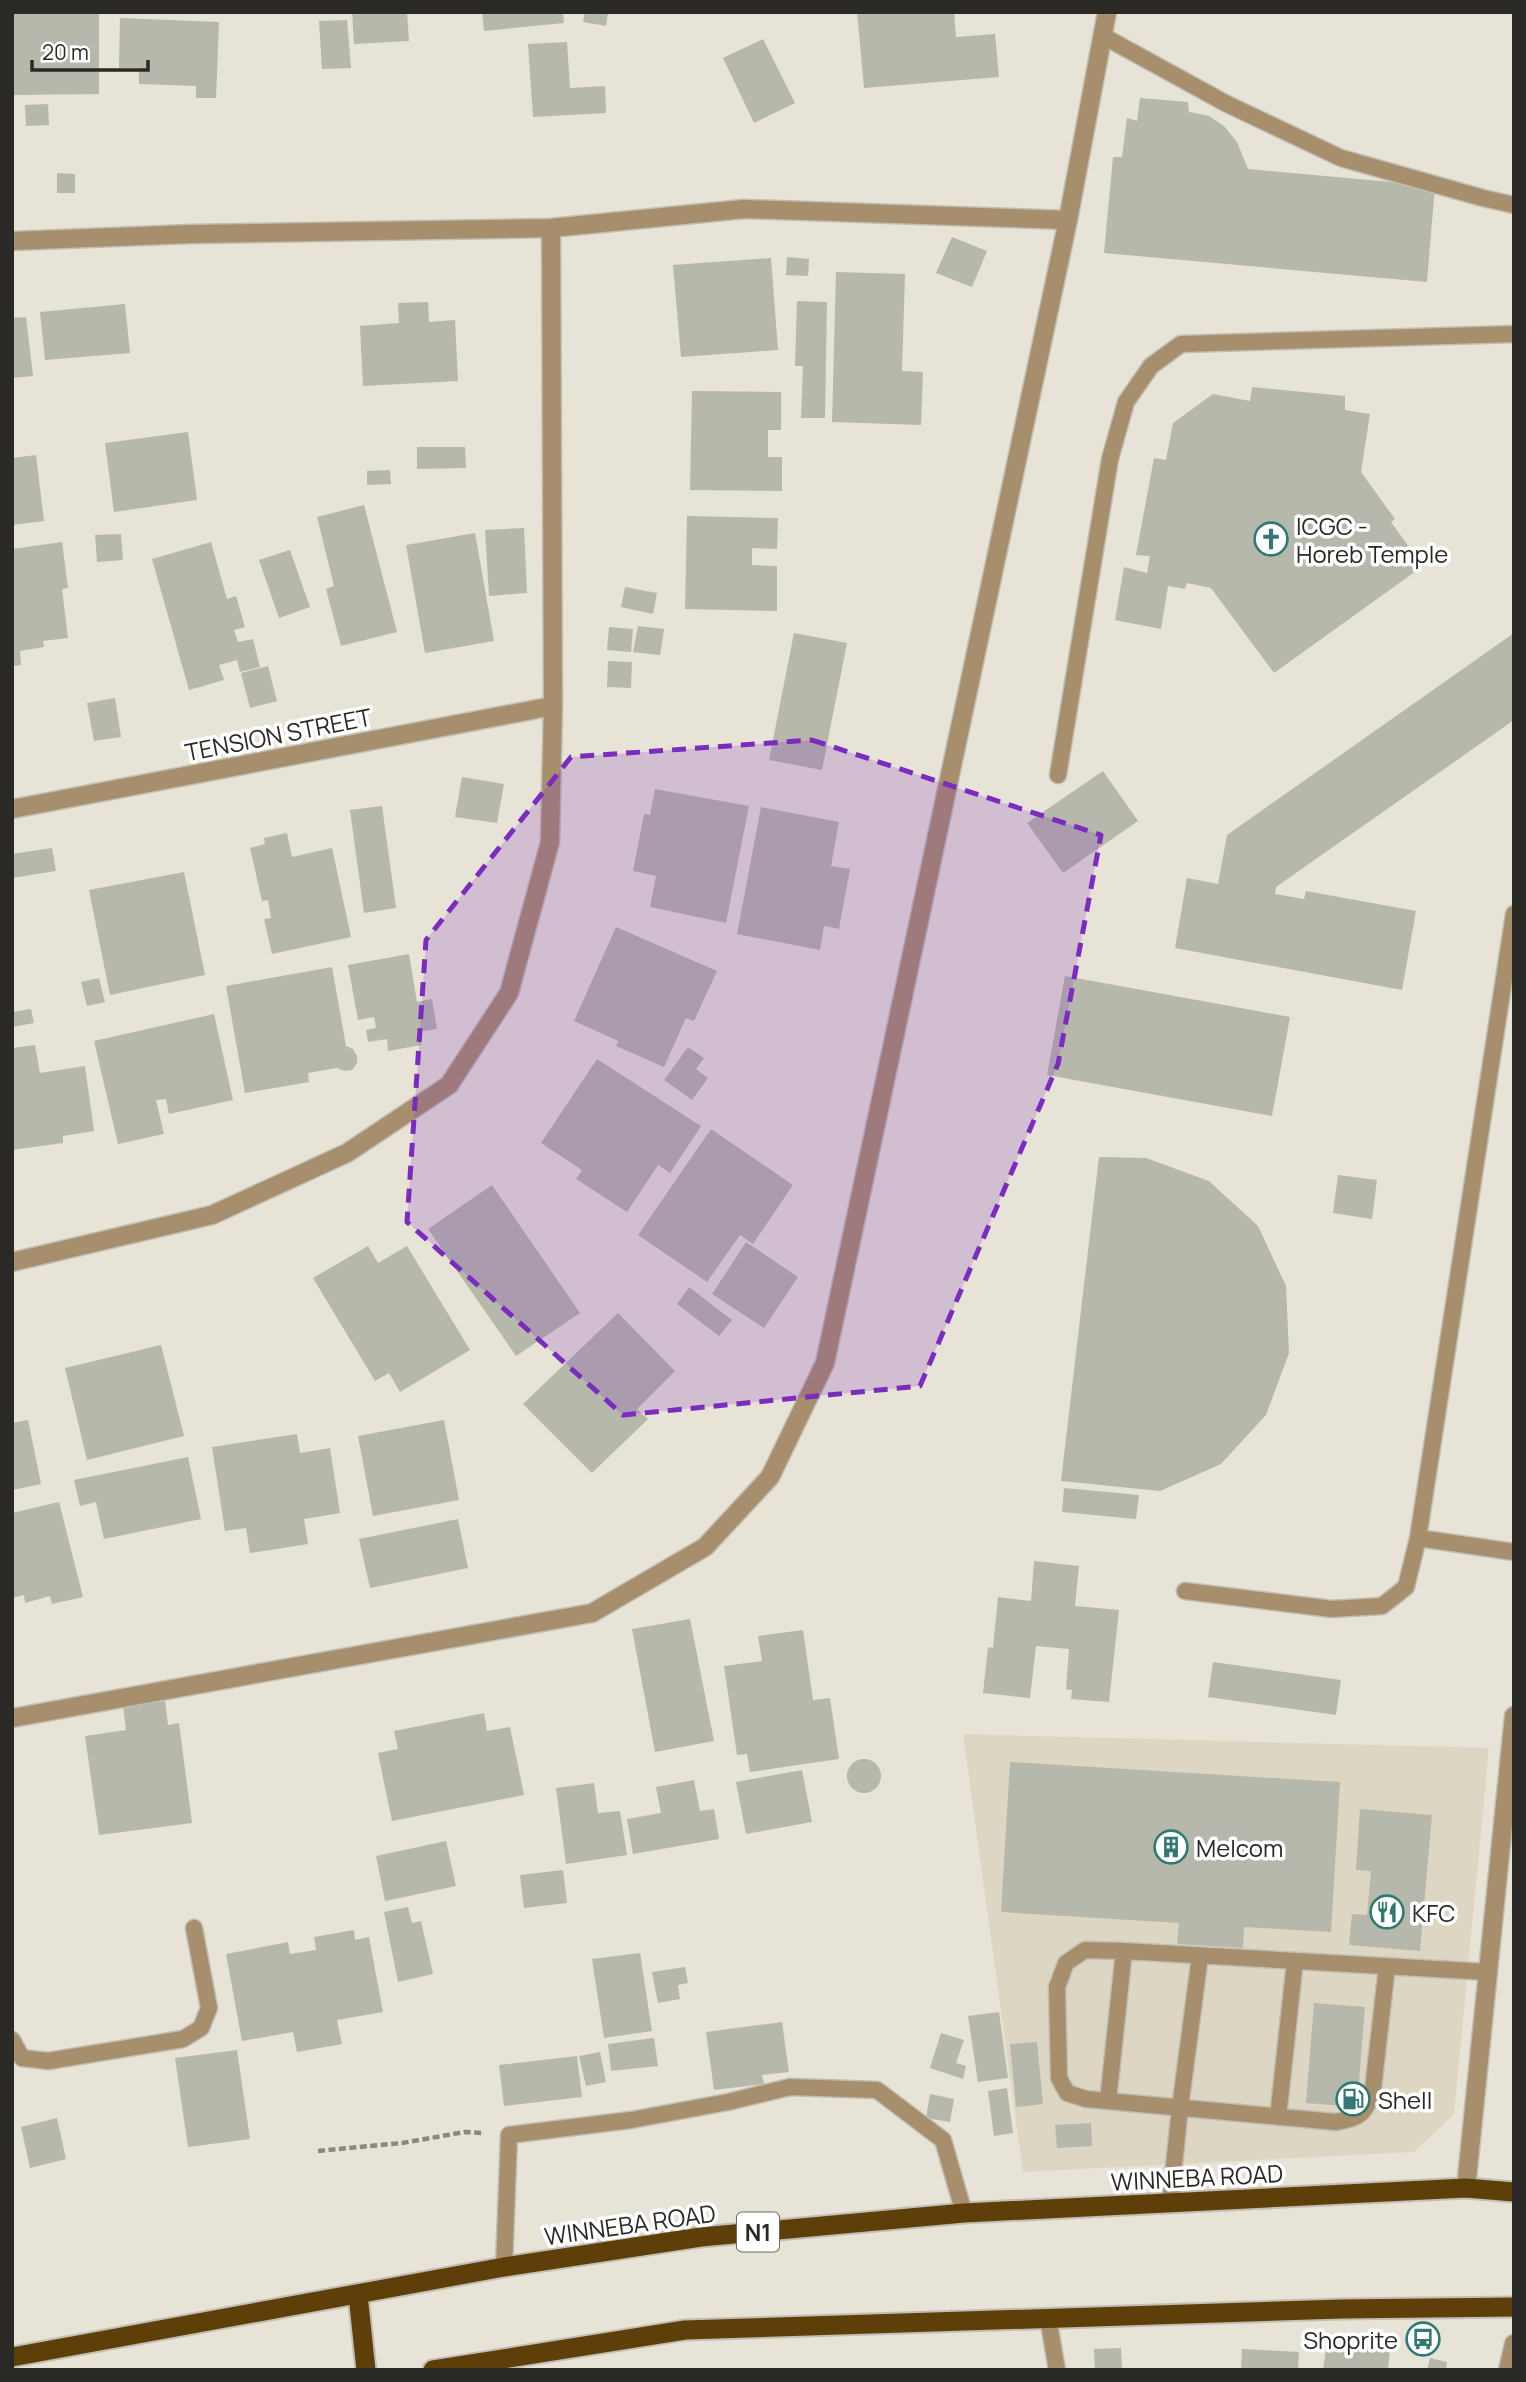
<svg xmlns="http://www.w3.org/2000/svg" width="1526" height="2382" font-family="Manrope,sans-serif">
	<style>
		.built { fill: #ddd6c3 }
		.building { fill: #b6b8ab }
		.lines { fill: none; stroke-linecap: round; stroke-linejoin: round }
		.service-casing { stroke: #c1beb3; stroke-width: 19 }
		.minor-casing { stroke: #c1beb3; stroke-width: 21 }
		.trunk-casing { stroke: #c1beb3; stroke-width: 23 }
		.path { stroke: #8b887f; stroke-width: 4.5; stroke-dasharray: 7 3.5; stroke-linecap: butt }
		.service { stroke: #a78e6d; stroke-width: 16 }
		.minor { stroke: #a78e6d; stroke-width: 18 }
		.trunk { stroke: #5e3e09; stroke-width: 19 }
		.marked { fill: #7b2cbf; fill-opacity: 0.2; stroke: #7b2cbf; stroke-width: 5; stroke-dasharray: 14 9; stroke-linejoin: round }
		.labels { text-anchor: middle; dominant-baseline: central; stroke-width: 7; stroke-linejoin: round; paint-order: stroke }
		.shield { fill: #fff; stroke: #6b6966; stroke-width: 2 }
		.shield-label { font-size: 23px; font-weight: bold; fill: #2b2925 }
		.poi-label { font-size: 24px; fill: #2b2925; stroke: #fff; text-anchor: start }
		.street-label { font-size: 24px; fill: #2b2925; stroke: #fff }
	</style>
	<rect width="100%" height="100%" fill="#e7e3d6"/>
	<path class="built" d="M 963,1734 L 1489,1748 L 1454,2114 L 1414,2152 L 1023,2172 Z"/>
	<path class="building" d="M 12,12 L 99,12 L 99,94 L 12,95 Z
		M 352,12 L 407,12 L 409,41 L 354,44 Z
		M 482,12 L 563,12 L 564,23 L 484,31 Z
		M 585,12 L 608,12 L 606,26 L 583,22 Z
		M 857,12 L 954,12 L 956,37 L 995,34 L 999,77 L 864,88 Z
		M 120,18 L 219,22 L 216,98 L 196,98 L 196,86 L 139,84 L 139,68 L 119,68 Z
		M 347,20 L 351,68 L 322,69 L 319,21 Z
		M 763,39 L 795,103 L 754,123 L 723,58 Z
		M 567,42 L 570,88 L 605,86 L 606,113 L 533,117 L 528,44 Z
		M 1140,98 L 1188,102 L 1189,112 L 1209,116 L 1224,126 L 1237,142 L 1248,169 L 1435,186 L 1427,282 L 1104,253 L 1113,157 L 1122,157 L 1127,118 L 1137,121 Z
		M 48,104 L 49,125 L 26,126 L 25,105 Z
		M 57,173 L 75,174 L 75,193 L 57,193 Z
		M 952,237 L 987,251 L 972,287 L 936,273 Z
		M 787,257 L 809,259 L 808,276 L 786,275 Z
		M 771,258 L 778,350 L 681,357 L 673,265 Z
		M 836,272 L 905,274 L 902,371 L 923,372 L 921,425 L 832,422 Z
		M 797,301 L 827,302 L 825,418 L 801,418 L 803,366 L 795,366 Z
		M 428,302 L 429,322 L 455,320 L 458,381 L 363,386 L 360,326 L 399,323 L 398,303 Z
		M 125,304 L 130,353 L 45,360 L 40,312 Z
		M 26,317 L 33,376 L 12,378 L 12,318 Z
		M 1252,387 L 1345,396 L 1345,410 L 1370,414 L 1361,472 L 1395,519 L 1391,522 L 1423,566 L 1274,673 L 1211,588 L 1187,583 L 1185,589 L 1168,586 L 1161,629 L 1115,620 L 1124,567 L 1147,573 L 1150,556 L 1136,555 L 1154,458 L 1166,460 L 1173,423 L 1213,394 L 1250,401 Z
		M 692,391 L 781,392 L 781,430 L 768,430 L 768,457 L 782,457 L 782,491 L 690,490 Z
		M 188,432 L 197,500 L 114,512 L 105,443 Z
		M 417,447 L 465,447 L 466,468 L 417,469 Z
		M 36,455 L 44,521 L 12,525 L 12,458 Z
		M 390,470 L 391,484 L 367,485 L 367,471 Z
		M 364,505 L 397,632 L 341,646 L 326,589 L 334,586 L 317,517 Z
		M 687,516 L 778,518 L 777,549 L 752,548 L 752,565 L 777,566 L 777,611 L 685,609 Z
		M 524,528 L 527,593 L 489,596 L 485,530 Z
		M 475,533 L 494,641 L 425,653 L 406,545 Z
		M 121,534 L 123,560 L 97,562 L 95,535 Z
		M 62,542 L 68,588 L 62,589 L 68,638 L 43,641 L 44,647 L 20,651 L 21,665 L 12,666 L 12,549 Z
		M 211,542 L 227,599 L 236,596 L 245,627 L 234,630 L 238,642 L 253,639 L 260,667 L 240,672 L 237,660 L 219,665 L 224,680 L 189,690 L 152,559 Z
		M 290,550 L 310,607 L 279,618 L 259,560 Z
		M 625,587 L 657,593 L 653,614 L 621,607 Z
		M 638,626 L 664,629 L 660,655 L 633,652 Z
		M 609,627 L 633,629 L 631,652 L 607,650 Z
		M 794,633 L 847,643 L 822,770 L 769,760 Z
		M 1514,633 L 1514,720 L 1276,887 L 1275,894 L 1304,899 L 1306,891 L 1416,911 L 1402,990 L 1175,948 L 1187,878 L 1218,884 L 1227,835 Z
		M 608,661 L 632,662 L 631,688 L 607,687 Z
		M 268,666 L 277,701 L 250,708 L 241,673 Z
		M 115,698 L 121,737 L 94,741 L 87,703 Z
		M 1103,771 L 1138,821 L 1063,873 L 1027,823 Z
		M 462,777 L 504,784 L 497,823 L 455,817 Z
		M 655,789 L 749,806 L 726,923 L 650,907 L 656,876 L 633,871 L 644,814 L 650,815 Z
		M 382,806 L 396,908 L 364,913 L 350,810 Z
		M 761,807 L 839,822 L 831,866 L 850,869 L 839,929 L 824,926 L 820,950 L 737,934 Z
		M 287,833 L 292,857 L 332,848 L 351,937 L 272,954 L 264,919 L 271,918 L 268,900 L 262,901 L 250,848 L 265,844 L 264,838 Z
		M 52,848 L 56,871 L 12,878 L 12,854 Z
		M 184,872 L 205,975 L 110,995 L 89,890 Z
		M 616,927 L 717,971 L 694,1021 L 686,1018 L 664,1067 L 616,1046 L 618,1041 L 574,1021 Z
		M 409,954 L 417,1002 L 432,999 L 437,1029 L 418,1032 L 421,1045 L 388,1051 L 387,1039 L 368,1042 L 366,1030 L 376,1028 L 374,1017 L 358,1020 L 348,965 Z
		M 332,967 L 346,1046 L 353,1049 L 357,1056 L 357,1063 L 352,1070 L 344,1071 L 337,1068 L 308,1073 L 309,1082 L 245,1093 L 226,986 Z
		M 1065,976 L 1290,1017 L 1272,1116 L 1047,1075 Z
		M 99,978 L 105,1002 L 87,1006 L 81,982 Z
		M 31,1009 L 34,1023 L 12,1027 L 12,1012 Z
		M 214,1014 L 233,1100 L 169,1114 L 166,1099 L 156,1100 L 164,1134 L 118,1144 L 94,1041 Z
		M 35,1045 L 40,1073 L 85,1066 L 94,1131 L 63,1136 L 63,1143 L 12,1150 L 12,1048 Z
		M 688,1047 L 704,1058 L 696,1069 L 708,1078 L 692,1100 L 664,1080 Z
		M 597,1059 L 701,1126 L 670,1173 L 658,1165 L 627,1212 L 576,1179 L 582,1170 L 541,1143 Z
		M 711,1129 L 793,1185 L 753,1244 L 740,1235 L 707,1282 L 638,1235 Z
		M 1099,1157 L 1146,1158 L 1209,1181 L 1258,1226 L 1286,1286 L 1289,1353 L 1266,1415 L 1221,1464 L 1160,1491 L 1061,1481 Z
		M 1338,1175 L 1377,1180 L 1372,1219 L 1333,1213 Z
		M 492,1185 L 580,1313 L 516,1356 L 428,1229 Z
		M 746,1242 L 798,1277 L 764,1328 L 712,1294 Z
		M 368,1246 L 378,1263 L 407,1246 L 470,1350 L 400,1392 L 389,1373 L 375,1381 L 313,1278 Z
		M 689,1287 L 732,1320 L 719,1336 L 677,1304 Z
		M 618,1313 L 675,1371 L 637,1409 L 648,1419 L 592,1473 L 523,1404 Z
		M 161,1345 L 184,1436 L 87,1460 L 65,1368 Z
		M 28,1420 L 41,1484 L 12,1490 L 12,1423 Z
		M 444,1420 L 459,1500 L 373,1516 L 358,1436 Z
		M 297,1434 L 300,1453 L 330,1448 L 340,1513 L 304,1519 L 308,1544 L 250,1553 L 246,1528 L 225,1531 L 212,1447 Z
		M 188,1457 L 201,1519 L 104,1539 L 96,1502 L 80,1506 L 74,1480 Z
		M 1064,1488 L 1139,1495 L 1136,1519 L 1062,1512 Z
		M 59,1502 L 83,1597 L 52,1604 L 50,1596 L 25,1603 L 24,1595 L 12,1598 L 12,1513 Z
		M 458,1519 L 468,1568 L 370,1588 L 359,1539 Z
		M 1034,1561 L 1079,1566 L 1075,1606 L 1119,1610 L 1109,1702 L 1071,1699 L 1072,1690 L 1066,1689 L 1069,1649 L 1036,1646 L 1030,1698 L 983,1693 L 988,1647 L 993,1648 L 998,1597 L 1031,1601 Z
		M 690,1619 L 714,1741 L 655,1752 L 632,1629 Z
		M 803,1630 L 813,1700 L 830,1698 L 839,1759 L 750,1772 L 747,1754 L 737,1755 L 724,1666 L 762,1661 L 758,1636 Z
		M 1213,1662 L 1341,1680 L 1336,1715 L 1208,1697 Z
		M 165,1701 L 168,1725 L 179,1723 L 192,1823 L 99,1835 L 85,1736 L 126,1730 L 123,1706 Z
		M 484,1713 L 487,1731 L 510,1727 L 524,1795 L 392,1821 L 378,1753 L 398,1749 L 394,1731 Z
		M847 1776a17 17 0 1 1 34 0a17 17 0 1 1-34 0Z
		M 1010,1762 L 1340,1782 L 1331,1932 L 1244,1927 L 1243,1948 L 1177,1944 L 1179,1923 L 1001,1912 Z
		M 802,1770 L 812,1822 L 746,1834 L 736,1782 Z
		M 694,1780 L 700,1811 L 714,1809 L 719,1839 L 633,1854 L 627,1819 L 661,1813 L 656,1787 Z
		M 594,1783 L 598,1813 L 620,1811 L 627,1855 L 566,1864 L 556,1788 Z
		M 1360,1809 L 1432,1815 L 1420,1951 L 1349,1945 L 1352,1914 L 1367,1915 L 1371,1871 L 1356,1870 Z
		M 446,1841 L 456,1886 L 385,1901 L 376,1856 Z
		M 563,1870 L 567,1903 L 524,1908 L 520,1875 Z
		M 408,1907 L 412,1923 L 421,1921 L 433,1974 L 398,1982 L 384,1912 Z
		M 354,1930 L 355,1940 L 369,1937 L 383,2012 L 337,2020 L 342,2044 L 297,2052 L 293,2032 L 242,2041 L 226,1954 L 288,1942 L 290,1954 L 316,1950 L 314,1937 Z
		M 640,1953 L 652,2031 L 604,2038 L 592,1959 Z
		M 685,1967 L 688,1983 L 678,1985 L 680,1999 L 658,2003 L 652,1972 Z
		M 1314,2003 L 1365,2007 L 1357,2107 L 1306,2103 Z
		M 999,2012 L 1008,2078 L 978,2082 L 968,2016 Z
		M 782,2022 L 789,2072 L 762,2075 L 764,2084 L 714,2090 L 706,2032 Z
		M 941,2033 L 964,2040 L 956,2063 L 966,2066 L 963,2079 L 930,2068 Z
		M 654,2038 L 658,2066 L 611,2071 L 608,2044 Z
		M 1037,2042 L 1043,2104 L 1016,2107 L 1010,2044 Z
		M 237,2050 L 250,2139 L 188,2147 L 175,2058 Z
		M 600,2052 L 606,2082 L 586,2086 L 579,2056 Z
		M 577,2056 L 582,2097 L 504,2106 L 499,2065 Z
		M 1007,2088 L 1013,2133 L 994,2136 L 988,2091 Z
		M 930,2094 L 954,2099 L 950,2122 L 926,2118 Z
		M 57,2118 L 66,2159 L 30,2168 L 21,2127 Z
		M 1091,2123 L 1092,2146 L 1057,2148 L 1055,2125 Z
		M 1327,2342 L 1390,2350 L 1388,2370 L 1323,2370 Z
		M 1121,2348 L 1122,2369 L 1095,2370 L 1094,2349 Z
		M 1242,2349 L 1299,2352 L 1298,2370 L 1241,2370 Z
		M 1430,2358 L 1447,2362 L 1446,2370 L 1427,2370 Z"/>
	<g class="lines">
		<defs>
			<path id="service" d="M 1103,36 L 1227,104 L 1341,158 L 1483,198 L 1514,205
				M 1058,775 L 1110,459 L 1126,402 L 1151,366 L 1181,344 L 1514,334
				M 1418,1538 L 1514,914
				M 1185,1591 L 1332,1609 L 1382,1606 L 1406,1587 L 1418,1538 L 1514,1552
				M 1387,1966 L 1373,2089 C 1366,2113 1361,2118 1336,2122 L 1086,2099 L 1067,2093 L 1059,2078 L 1057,1987 L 1066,1963 L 1085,1950 L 1124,1951 L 1488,1972
				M 12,2040 L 22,2058 L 48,2061 L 183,2039 L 201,2028 L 209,2008 L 194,1928
				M 1108,2101 L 1124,1951
				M 1278,2117 L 1295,1961
				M 1170,2203 L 1180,2108 L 1200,1956
				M 504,2267 L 509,2135 L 631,2120 L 728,2102 L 790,2087 L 877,2090 L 943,2140 L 964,2213
				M 1048,2318 L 1057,2370"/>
			<path id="minor" d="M 12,241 L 191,234 L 551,228 L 744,209 L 1068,220
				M 12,809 L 553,706
				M 12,1262 L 212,1215 L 347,1153 L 449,1085 L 509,993 L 550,842 L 553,706 L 551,228
				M 12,1718 L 592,1613 L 705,1547 L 770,1477 L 825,1363 L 1068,220 L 1107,12
				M 1466,2188 L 1514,1716
				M 1508,2370 L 1514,2344"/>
			<path id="trunk" d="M 358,2295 L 366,2370
				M 12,2357 L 504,2267 L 701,2237 L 964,2213 L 1466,2188 L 1514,2192
				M 433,2370 L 685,2330 L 1341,2309 L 1514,2307"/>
		</defs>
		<use href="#service" class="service-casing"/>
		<use href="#minor" class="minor-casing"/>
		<use href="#trunk" class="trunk-casing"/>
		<path class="path" d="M 318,2151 L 402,2143 L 465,2132 L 483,2133"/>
		<use href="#service" class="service"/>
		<use href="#minor" class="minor"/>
		<use href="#trunk" class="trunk"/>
	</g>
	<path class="marked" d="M 812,740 L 1101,835 L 1058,1064 L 920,1386 L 623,1415 L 407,1222 L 426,940 L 571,757 Z"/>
	<defs>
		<symbol id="church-ring" viewBox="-11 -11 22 22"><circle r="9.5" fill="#fff" stroke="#317972" stroke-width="1.5"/><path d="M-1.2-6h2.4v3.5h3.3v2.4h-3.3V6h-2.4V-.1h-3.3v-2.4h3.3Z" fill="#317972"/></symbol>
		<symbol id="building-ring" viewBox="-11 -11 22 22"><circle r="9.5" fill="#fff" stroke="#317972" stroke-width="1.5"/><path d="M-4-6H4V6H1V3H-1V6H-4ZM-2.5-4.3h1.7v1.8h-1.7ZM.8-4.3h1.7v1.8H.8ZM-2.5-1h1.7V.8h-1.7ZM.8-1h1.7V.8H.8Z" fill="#317972"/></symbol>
		<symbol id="restaurant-ring" viewBox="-11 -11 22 22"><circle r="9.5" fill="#fff" stroke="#317972" stroke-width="1.5"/><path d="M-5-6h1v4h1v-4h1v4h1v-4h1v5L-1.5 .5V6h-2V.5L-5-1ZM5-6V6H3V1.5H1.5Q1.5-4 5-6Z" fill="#317972"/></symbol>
		<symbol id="fuel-ring" viewBox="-11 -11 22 22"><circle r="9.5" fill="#fff" stroke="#317972" stroke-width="1.5"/><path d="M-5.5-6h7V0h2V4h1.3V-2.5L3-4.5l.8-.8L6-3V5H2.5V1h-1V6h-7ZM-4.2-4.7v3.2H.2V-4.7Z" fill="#317972"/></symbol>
		<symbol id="bus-ring" viewBox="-11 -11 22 22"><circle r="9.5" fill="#fff" stroke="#317972" stroke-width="1.5"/><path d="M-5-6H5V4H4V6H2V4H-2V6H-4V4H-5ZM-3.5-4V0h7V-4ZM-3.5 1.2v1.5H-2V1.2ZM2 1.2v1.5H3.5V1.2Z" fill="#317972"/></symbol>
	</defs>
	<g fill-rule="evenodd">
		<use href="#church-ring" x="1252" y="520" width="38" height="38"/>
		<use href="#building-ring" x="1152" y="1828" width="38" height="38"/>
		<use href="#restaurant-ring" x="1368" y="1893" width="38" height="38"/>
		<use href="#fuel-ring" x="1334" y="2080" width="38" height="38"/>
		<use href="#bus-ring" x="1404" y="2320" width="38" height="38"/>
	</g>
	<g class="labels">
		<rect class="shield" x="737" y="2212.5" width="42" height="39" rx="5"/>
		<g class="shield-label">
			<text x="758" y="2232">N1</text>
		</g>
		<g class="poi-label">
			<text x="1296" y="525">ICGC -<tspan x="1296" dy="28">Horeb Temple</tspan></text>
			<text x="1196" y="1847">Melcom</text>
			<text x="1412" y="1912">KFC</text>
			<text x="1378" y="2099">Shell</text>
			<text x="1398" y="2339" text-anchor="end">Shoprite</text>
		</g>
		<g class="street-label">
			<text transform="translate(278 734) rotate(-11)">TENSION STREET</text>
			<text transform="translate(1197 2177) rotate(-3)">WINNEBA ROAD</text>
			<text transform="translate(630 2224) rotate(-8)">WINNEBA ROAD</text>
		</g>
	</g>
	<rect width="1526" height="2382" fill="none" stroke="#2b2925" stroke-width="28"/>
	<path d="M32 60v10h116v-10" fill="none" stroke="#2b2925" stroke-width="3.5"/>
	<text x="42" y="60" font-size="21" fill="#2b2925" stroke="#ffffff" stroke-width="5" paint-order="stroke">20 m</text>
</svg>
